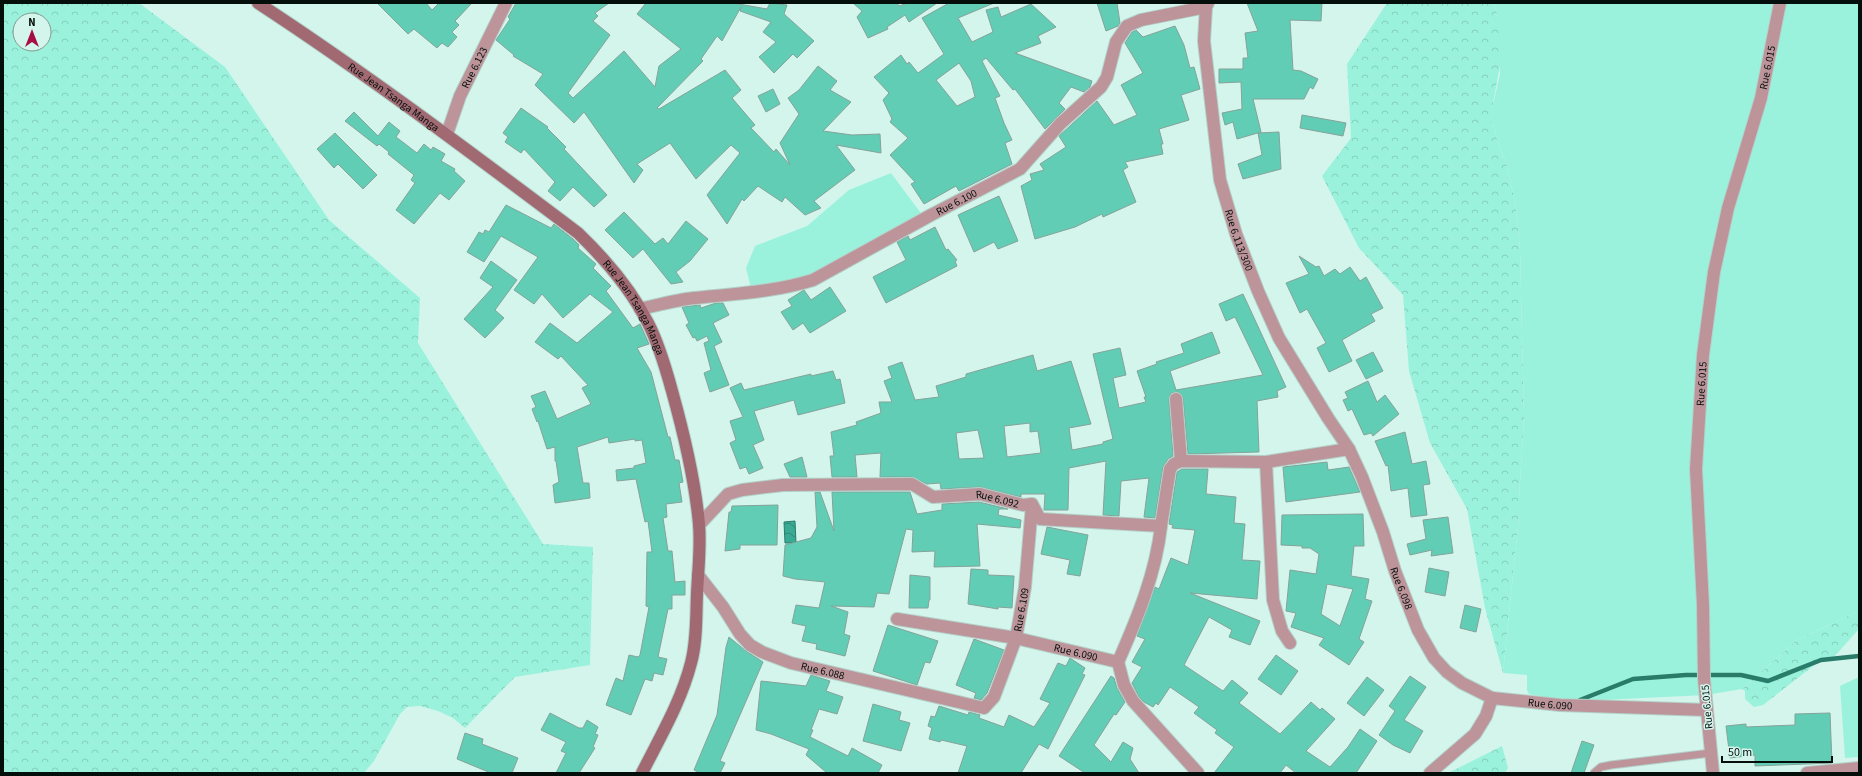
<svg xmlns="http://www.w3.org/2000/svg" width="1862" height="776" font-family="'Source Sans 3',sans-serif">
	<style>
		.green { fill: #9bf2dc }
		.forest { fill: url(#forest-crowns); fill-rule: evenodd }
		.water { fill: url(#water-waves); stroke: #297c6a }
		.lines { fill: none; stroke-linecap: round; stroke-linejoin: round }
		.stream { stroke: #297c6a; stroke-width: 4.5 }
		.building { fill: #61cdb5; stroke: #84a39a; fill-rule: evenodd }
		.lane-casing { stroke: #b3d0c8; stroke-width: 9 }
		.street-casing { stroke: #b3d0c8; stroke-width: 14 }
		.secondary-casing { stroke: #b3d0c8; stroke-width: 14 }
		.lane { stroke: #bc949a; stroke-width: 7 }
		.street { stroke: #bc949a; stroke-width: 12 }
		.secondary { stroke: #a16972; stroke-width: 12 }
		.labels { text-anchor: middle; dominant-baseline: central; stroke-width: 3; stroke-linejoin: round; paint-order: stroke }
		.street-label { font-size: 11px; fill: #040f0c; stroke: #d4f5ec }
	</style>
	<defs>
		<pattern id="forest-crowns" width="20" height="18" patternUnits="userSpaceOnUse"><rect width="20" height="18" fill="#9bf2dc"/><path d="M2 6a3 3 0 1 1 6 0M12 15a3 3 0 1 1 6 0" fill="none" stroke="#84cebc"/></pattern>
		<pattern id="water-waves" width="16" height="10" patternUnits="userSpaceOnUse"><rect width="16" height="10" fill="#39aa93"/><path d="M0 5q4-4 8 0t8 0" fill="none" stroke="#2e8976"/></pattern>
	</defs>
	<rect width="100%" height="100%" fill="#d4f5ec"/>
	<path class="green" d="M 1494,3 L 1859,3 L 1859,611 L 1797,640 L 1742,689 L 1706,695 L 1602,700 L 1557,700 L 1529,694 L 1527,690 L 1527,675 L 1503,673 L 1519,516 L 1519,497 L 1524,417 L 1520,250 L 1516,207 L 1506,162 L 1500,150 L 1492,121 L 1492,109 L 1500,74 L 1498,17 Z
		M 891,173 L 923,216 L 808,278 L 751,288 L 746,268 L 755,246 L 807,226 L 849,190 Z
		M 1859,677 L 1859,757 L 1845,758 L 1840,686 Z"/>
	<path class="forest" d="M 3,3 L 139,3 L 225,67 L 329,220 L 420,298 L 418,343 L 543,544 L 593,547 L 590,665 L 515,677 L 465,728 L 453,718 L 438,711 L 420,706 L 407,707 L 400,714 L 374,761 L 364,773 L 3,773 ZM 20,20 L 44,20 L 44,44 L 20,44 Z
		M 1387,3 L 1494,3 L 1498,17 L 1502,55 L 1492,109 L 1492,121 L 1500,150 L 1506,162 L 1516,207 L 1520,250 L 1524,417 L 1519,497 L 1519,516 L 1503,673 L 1485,608 L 1467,509 L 1430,443 L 1409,371 L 1403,295 L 1359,248 L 1322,176 L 1351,138 L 1347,64 Z
		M 1859,611 L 1859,629 L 1834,657 L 1821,660 L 1763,705 L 1754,707 L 1745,699 L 1745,691 L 1742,689 L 1797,640 Z
		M 1502,746 L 1508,768 L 1505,773 L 1448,773 Z"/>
	<path class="water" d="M 795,521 L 796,543 L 785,543 L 784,522 Z"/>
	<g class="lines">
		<path class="stream" d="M 1580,700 L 1633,679 L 1686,675 L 1741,675 L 1768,681 L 1821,660 L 1859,656"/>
	</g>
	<path class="building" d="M 377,3 L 426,3 L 432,10 L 439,3 L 472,3 L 455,21 L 459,25 L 452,32 L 457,37 L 448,47 L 442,43 L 437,48 L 414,29 L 408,34 Z
		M 516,3 L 609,3 L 595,13 L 598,16 L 593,21 L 610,35 L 568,93 L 573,98 L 624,51 L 655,87 L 659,66 L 681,49 L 637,14 L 646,3 L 733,3 L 767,9 L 770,3 L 787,5 L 784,14 L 814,41 L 797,58 L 793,54 L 774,73 L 759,57 L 776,42 L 763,32 L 771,22 L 740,11 L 741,7 L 722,41 L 717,36 L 701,59 L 703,61 L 657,108 L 659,109 L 725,70 L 741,90 L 732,98 L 755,125 L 751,128 L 774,152 L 776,149 L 790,165 L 780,143 L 799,114 L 788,98 L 799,90 L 818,66 L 837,81 L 830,90 L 851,102 L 823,131 L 852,135 L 880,134 L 881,153 L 836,145 L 855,170 L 814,201 L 821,208 L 805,215 L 785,197 L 782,202 L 758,186 L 744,201 L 742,199 L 727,224 L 707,195 L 740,153 L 731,145 L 696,179 L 670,143 L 637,164 L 643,170 L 634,183 L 584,112 L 574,123 L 535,85 L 543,74 L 513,56 L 514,55 L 496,40 L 510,19 L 508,17 Z
		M 853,3 L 897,3 L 899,6 L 908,3 L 937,3 L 909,22 L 905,15 L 887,27 L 888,29 L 868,38 L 857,17 L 862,11 Z
		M 949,3 L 994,3 L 958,18 L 972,42 L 993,32 L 986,10 L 998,7 L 1001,17 L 1031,4 L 1056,27 L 1038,36 L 1041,43 L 1015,53 L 1092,81 L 1090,87 L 1084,92 L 1071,87 L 1059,103 L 1065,109 L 1045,129 L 1015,89 L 1013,90 L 986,58 L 982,61 L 1000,96 L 995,98 L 1004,123 L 1012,140 L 1005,143 L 1012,164 L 959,191 L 956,186 L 924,204 L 911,184 L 915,182 L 890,155 L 908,138 L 890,122 L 892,119 L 883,100 L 889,93 L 874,77 L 901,55 L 907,64 L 909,62 L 918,73 L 944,54 L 922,18 ZM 959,63 L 971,81 L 975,97 L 957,106 L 936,80 Z
		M 1097,3 L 1117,3 L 1120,23 L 1118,26 L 1106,31 Z
		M 1247,3 L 1322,3 L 1321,21 L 1290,20 L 1293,70 L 1301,71 L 1318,79 L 1313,89 L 1310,87 L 1304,99 L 1253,99 L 1261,132 L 1237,139 L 1233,122 L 1225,125 L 1222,113 L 1242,109 L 1241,82 L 1219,83 L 1219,69 L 1243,69 L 1243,58 L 1248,58 L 1245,33 L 1258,31 Z
		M 1175,26 L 1184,45 L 1190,68 L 1194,67 L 1200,89 L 1181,95 L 1189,120 L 1159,129 L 1163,144 L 1161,144 L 1163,154 L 1125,162 L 1128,167 L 1123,170 L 1136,202 L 1103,217 L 1102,214 L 1075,227 L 1035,239 L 1021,186 L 1032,180 L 1030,174 L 1044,170 L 1040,164 L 1066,147 L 1059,136 L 1097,101 L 1114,125 L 1137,115 L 1121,85 L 1143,73 L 1125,43 L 1132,32 L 1136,30 L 1143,37 Z
		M 773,89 L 780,104 L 766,112 L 758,96 Z
		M 521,108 L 548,127 L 547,128 L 566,147 L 564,149 L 607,195 L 594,207 L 573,187 L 560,201 L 548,191 L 555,182 L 524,149 L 521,153 L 505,142 L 508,137 L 503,133 Z
		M 354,112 L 378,136 L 389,122 L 400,131 L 396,137 L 417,153 L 424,144 L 431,150 L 433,147 L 445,154 L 441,161 L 455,169 L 454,171 L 465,181 L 449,200 L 440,193 L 414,224 L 396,210 L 415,183 L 411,180 L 414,175 L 388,154 L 389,152 L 379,144 L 377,146 L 345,121 Z
		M 1302,115 L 1346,123 L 1343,136 L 1300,128 Z
		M 1279,132 L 1281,169 L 1243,179 L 1238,164 L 1262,155 L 1258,133 Z
		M 335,133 L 377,175 L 363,189 L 338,164 L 334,168 L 317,149 Z
		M 999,196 L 1018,241 L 998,249 L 994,242 L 974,252 L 958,215 Z
		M 506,205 L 551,228 L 554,224 L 573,239 L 579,245 L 578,248 L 596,264 L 593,268 L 611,286 L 606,291 L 633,328 L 640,324 L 649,344 L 637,348 L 651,372 L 668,437 L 670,437 L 675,460 L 679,460 L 683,482 L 679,483 L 682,502 L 666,504 L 667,517 L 663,518 L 668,551 L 672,551 L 675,582 L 685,581 L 685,595 L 672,595 L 672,609 L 668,609 L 658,657 L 667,659 L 663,675 L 654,673 L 652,681 L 645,679 L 631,715 L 606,705 L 616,678 L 623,681 L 629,655 L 638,657 L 640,655 L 649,607 L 646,606 L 647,552 L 652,552 L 648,521 L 645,522 L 636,479 L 617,481 L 616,470 L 634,468 L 634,466 L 646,463 L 642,440 L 635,441 L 635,439 L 609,443 L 608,437 L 577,447 L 583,483 L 589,483 L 590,498 L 555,503 L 553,485 L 559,482 L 556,461 L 555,461 L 555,447 L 547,449 L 538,421 L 537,422 L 532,409 L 536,407 L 531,396 L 545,391 L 557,419 L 591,404 L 582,388 L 588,385 L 561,356 L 558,359 L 535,342 L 550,323 L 577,343 L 613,312 L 590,294 L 563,318 L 542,294 L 534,304 L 514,290 L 538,257 L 501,236 L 484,262 L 467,252 L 479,232 L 483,234 L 485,230 L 489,232 Z
		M 624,212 L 655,244 L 663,238 L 668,244 L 686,221 L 708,239 L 690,261 L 676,272 L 683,282 L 671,284 L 643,249 L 633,258 L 605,230 Z
		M 935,227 L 946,250 L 948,249 L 957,260 L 955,261 L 957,266 L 886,303 L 873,277 L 906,260 L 897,242 L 908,236 L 910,240 Z
		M 1299,256 L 1316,267 L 1319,266 L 1324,276 L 1335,269 L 1340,274 L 1350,267 L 1360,281 L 1366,277 L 1383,308 L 1371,314 L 1375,321 L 1342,340 L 1352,361 L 1329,372 L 1317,348 L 1326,343 L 1307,309 L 1300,313 L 1286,283 L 1309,274 Z
		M 491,261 L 517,280 L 495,310 L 504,318 L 485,338 L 464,319 L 493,287 L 480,278 Z
		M 830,287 L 846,311 L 810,333 L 803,323 L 793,330 L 781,312 L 792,306 L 788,300 L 804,290 L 811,300 Z
		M 1243,294 L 1286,387 L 1277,391 L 1278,397 L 1257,401 L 1259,452 L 1188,454 L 1183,398 L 1179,392 L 1171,393 L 1169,400 L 1173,456 L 1168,459 L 1163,467 L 1155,518 L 1144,517 L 1149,478 L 1121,481 L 1119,516 L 1103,515 L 1106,461 L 1069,468 L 1068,510 L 1044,510 L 1045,494 L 1021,494 L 1021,497 L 980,487 L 941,489 L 940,483 L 927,484 L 912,477 L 880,477 L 881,453 L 855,455 L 857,477 L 832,477 L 830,456 L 834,456 L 831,432 L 857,425 L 856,422 L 881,413 L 879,402 L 892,402 L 884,381 L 892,378 L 888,367 L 902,362 L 915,400 L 939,397 L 936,386 L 966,377 L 966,374 L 1033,355 L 1037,371 L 1071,361 L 1091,424 L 1069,428 L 1072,450 L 1103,444 L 1103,442 L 1113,439 L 1093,354 L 1120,348 L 1126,375 L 1113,378 L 1119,408 L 1146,402 L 1144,397 L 1146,397 L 1137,371 L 1157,364 L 1156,362 L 1184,353 L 1181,344 L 1212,332 L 1220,353 L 1170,371 L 1176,390 L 1263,375 L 1235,317 L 1226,321 L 1219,304 ZM 1030,423 L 1030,432 L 1038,431 L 1041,453 L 1007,457 L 1004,426 ZM 978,430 L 984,458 L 959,459 L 956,433 Z
		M 716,303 L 723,303 L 729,315 L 713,323 L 722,342 L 714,346 L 729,385 L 710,392 L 704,373 L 711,370 L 704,343 L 709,341 L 707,336 L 697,341 L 695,337 L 693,338 L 686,325 L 689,323 L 682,307 L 700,305 L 701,308 Z
		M 1373,352 L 1383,371 L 1366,379 L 1356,360 Z
		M 833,371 L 836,380 L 840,379 L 845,403 L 798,415 L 794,400 L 754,411 L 764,440 L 753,445 L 763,468 L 749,474 L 746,467 L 740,469 L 730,443 L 736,440 L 730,421 L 743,417 L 730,388 L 741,383 L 744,390 L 811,374 L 811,376 Z
		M 1368,381 L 1377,402 L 1385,395 L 1399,414 L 1373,436 L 1371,433 L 1364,435 L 1352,409 L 1348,411 L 1343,400 L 1348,398 L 1345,392 Z
		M 1405,432 L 1412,464 L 1426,461 L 1430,484 L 1423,485 L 1427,515 L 1411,517 L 1408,488 L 1391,491 L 1388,465 L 1386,466 L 1375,441 Z
		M 802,457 L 807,477 L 790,477 L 784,464 Z
		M 1327,462 L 1328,470 L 1349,467 L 1360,492 L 1286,502 L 1283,467 Z
		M 1182,469 L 1208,469 L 1206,494 L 1236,497 L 1234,523 L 1245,524 L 1242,560 L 1260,561 L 1257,599 L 1190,593 L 1260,621 L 1250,645 L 1229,637 L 1232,630 L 1209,617 L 1184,665 L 1223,691 L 1232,680 L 1248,693 L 1239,703 L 1280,734 L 1311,702 L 1320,710 L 1322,708 L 1335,719 L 1306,751 L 1330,767 L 1348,747 L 1360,729 L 1377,741 L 1356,773 L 1296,773 L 1286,765 L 1280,773 L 1214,773 L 1234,747 L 1215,733 L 1217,730 L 1194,713 L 1199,707 L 1170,687 L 1158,705 L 1156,703 L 1153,707 L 1144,702 L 1139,697 L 1132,683 L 1142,667 L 1132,662 L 1145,639 L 1137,636 L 1155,587 L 1159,589 L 1171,558 L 1188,565 L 1195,530 L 1172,528 L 1173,525 L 1169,524 L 1177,472 Z
		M 815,492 L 820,492 L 834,531 L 832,492 L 910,492 L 917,514 L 942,510 L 942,504 L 979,502 L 1008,509 L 999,509 L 998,515 L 1021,520 L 1020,528 L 977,524 L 980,566 L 934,567 L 935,551 L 912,552 L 913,530 L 906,529 L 889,594 L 877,593 L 874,607 L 831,606 L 848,612 L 844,634 L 850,636 L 845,656 L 816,649 L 817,644 L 802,641 L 806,626 L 792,623 L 796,605 L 819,608 L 825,582 L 795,579 L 783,576 L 785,545 L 811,538 L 817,527 Z
		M 778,505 L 777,545 L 740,545 L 740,549 L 725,551 L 729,512 L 731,512 L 732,506 Z
		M 1363,514 L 1364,546 L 1354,546 L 1351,576 L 1369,579 L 1365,599 L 1372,601 L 1359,639 L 1364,642 L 1349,665 L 1319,645 L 1324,638 L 1291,627 L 1296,613 L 1286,611 L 1290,570 L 1316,574 L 1319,554 L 1310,548 L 1302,548 L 1302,546 L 1281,545 L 1282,515 ZM 1327,584 L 1353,589 L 1340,626 L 1321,614 Z
		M 1448,517 L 1453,553 L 1431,556 L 1432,550 L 1410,555 L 1407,544 L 1426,539 L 1423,520 Z
		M 1047,527 L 1088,535 L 1080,576 L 1067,574 L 1070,560 L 1041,554 Z
		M 1429,568 L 1449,572 L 1445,596 L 1425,592 Z
		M 971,569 L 988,570 L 988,575 L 1014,576 L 1012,608 L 998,607 L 998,609 L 968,604 Z
		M 910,575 L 930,577 L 930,600 L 929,600 L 928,608 L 909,608 Z
		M 1465,605 L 1481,609 L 1476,632 L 1460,628 Z
		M 888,625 L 938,641 L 930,663 L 925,662 L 917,685 L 873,671 Z
		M 729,637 L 746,651 L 763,662 L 720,761 L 725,763 L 720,773 L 700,773 L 694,770 L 717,715 L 726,647 Z
		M 974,639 L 1004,650 L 987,693 L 981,700 L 974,698 L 976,693 L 956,685 Z
		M 1276,655 L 1298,671 L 1281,695 L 1258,679 Z
		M 1070,658 L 1085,668 L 1082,674 L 1085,675 L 1048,749 L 1039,744 L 1021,773 L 958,773 L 967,746 L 941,740 L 940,742 L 929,739 L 932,728 L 928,726 L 931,716 L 935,717 L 939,706 L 968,715 L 969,712 L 980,715 L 979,718 L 1004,727 L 1009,715 L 1034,727 L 1050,703 L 1040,699 L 1058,663 L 1066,666 Z
		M 811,675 L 830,681 L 826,691 L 843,697 L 837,714 L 819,709 L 811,730 L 813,730 L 810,737 L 848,756 L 852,748 L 882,765 L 878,773 L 827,773 L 806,755 L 809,749 L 771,734 L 756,730 L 761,681 L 806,686 Z
		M 1111,676 L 1114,678 L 1117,688 L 1125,702 L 1116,715 L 1114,714 L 1094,745 L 1111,762 L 1123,742 L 1133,748 L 1130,759 L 1139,773 L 1085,773 L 1059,756 Z
		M 1410,676 L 1426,687 L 1404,720 L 1423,731 L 1410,753 L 1393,745 L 1379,735 L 1395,711 L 1389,706 Z
		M 1367,677 L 1384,690 L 1364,716 L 1347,703 Z
		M 873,704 L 901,712 L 899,720 L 910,723 L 901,751 L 863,741 Z
		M 550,713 L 579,728 L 583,728 L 587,720 L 598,727 L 595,734 L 598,735 L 593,747 L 595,748 L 579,773 L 556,773 L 566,753 L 561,751 L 566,742 L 541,730 Z
		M 1830,713 L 1832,763 L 1755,766 L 1755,755 L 1730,758 L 1726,726 L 1746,724 L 1746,727 L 1795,725 L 1795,714 Z
		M 465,733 L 483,739 L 482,744 L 518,758 L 512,773 L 491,773 L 457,759 Z
		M 1582,741 L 1594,745 L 1584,773 L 1571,773 Z"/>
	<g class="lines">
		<defs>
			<path id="lane" d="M 1594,773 L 1601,767 L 1611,765 L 1711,753"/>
			<g id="street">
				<path id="s1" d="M 1206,7 L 1204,41 L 1220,180 L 1236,234 L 1258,291 L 1279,338 L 1328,418 L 1349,449 L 1362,477 L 1383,532 L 1395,571 L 1418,630 L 1434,658 L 1447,672 L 1462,683 L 1492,698"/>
				<path id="s2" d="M 447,134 L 460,96 L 506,3"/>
				<path id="s3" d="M 640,309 C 658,305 676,300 694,298 C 733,294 775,292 813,280 L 931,215 L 1020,169 L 1060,124 L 1101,87 L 1107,77 L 1116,42 L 1127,26 L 1141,20 L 1206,7 L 1208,3"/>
				<path d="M 1176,399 L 1181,461"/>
				<path d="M 1266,462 L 1273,600 L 1282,631 L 1290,643"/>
				<path id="s4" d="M 699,525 L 728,494 L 742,490 L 783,485 L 912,484 L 933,497 L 980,494 L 1023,505 L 1032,504 L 1040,519 L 1161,526 C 1156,573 1137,619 1118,662"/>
				<path d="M 1161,526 L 1170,469 L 1174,464 L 1181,461 L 1266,462 L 1349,449"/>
				<path id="s5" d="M 698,575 L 723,607 L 740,634 L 750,645 L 762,652 L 791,663 L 984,708 L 994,697 L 1016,638 L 1025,587 L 1032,505"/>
				<path id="s6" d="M 897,619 L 1016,638 L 1118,662 L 1124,685 L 1133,701 L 1198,773"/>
				<path id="s7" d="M 1430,773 L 1475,734 L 1486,716 L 1492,698 L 1560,705 L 1707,710"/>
				<path id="s8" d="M 1713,773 L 1704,679 L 1703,605 L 1696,469 L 1703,355 L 1714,272 L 1728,208 L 1761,98 L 1780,3"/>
				<path d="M 1807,773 L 1859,768"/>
			</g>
			<g id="secondary">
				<path id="s9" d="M 258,3 C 368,75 473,154 578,233 C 605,259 631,289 648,323 C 659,344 666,369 672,391 C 684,434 695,480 699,524 C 701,547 698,571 697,594 C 696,617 697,641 691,663 C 681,702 660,737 642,773"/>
			</g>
		</defs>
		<use href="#lane" class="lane-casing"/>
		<use href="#street" class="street-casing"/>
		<use href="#secondary" class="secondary-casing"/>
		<use href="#lane" class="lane"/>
		<use href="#street" class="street"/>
		<use href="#secondary" class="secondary"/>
	</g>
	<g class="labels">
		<g class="street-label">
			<text stroke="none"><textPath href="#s2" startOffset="72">Rue 6.123</textPath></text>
			<text stroke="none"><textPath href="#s8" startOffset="714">Rue 6.015</textPath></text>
			<text stroke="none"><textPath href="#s9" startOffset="165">Rue Jean Tsanga Manga</textPath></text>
			<text stroke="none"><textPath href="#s3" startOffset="339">Rue 6.100</textPath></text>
			<text stroke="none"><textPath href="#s1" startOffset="237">Rue 6.113/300</textPath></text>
			<text stroke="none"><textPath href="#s9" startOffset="488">Rue Jean Tsanga Manga</textPath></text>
			<text stroke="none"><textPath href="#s8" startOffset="390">Rue 6.015</textPath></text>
			<text stroke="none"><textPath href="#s4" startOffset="317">Rue 6.092</textPath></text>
			<text stroke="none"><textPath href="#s1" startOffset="623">Rue 6.098</textPath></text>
			<text stroke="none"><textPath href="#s5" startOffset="437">Rue 6.109</textPath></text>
			<text stroke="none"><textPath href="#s6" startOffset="182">Rue 6.090</textPath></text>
			<text stroke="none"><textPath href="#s5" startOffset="165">Rue 6.088</textPath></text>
			<text stroke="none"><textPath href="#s7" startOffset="158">Rue 6.090</textPath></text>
			<text transform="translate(1707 707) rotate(-95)">Rue 6.015</text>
		</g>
	</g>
	<rect width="1862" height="776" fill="none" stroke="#040f0c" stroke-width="8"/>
	<g transform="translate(32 32)"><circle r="19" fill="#d4f5ec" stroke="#819992"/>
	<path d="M0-3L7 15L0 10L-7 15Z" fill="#a60e44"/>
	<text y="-6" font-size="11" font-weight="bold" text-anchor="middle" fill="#040f0c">N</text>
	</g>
	<path d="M1722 756v6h110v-6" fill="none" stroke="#040f0c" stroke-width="2"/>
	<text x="1728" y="756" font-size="12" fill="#040f0c" stroke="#d4f5ec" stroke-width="3" paint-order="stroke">50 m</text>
</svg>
